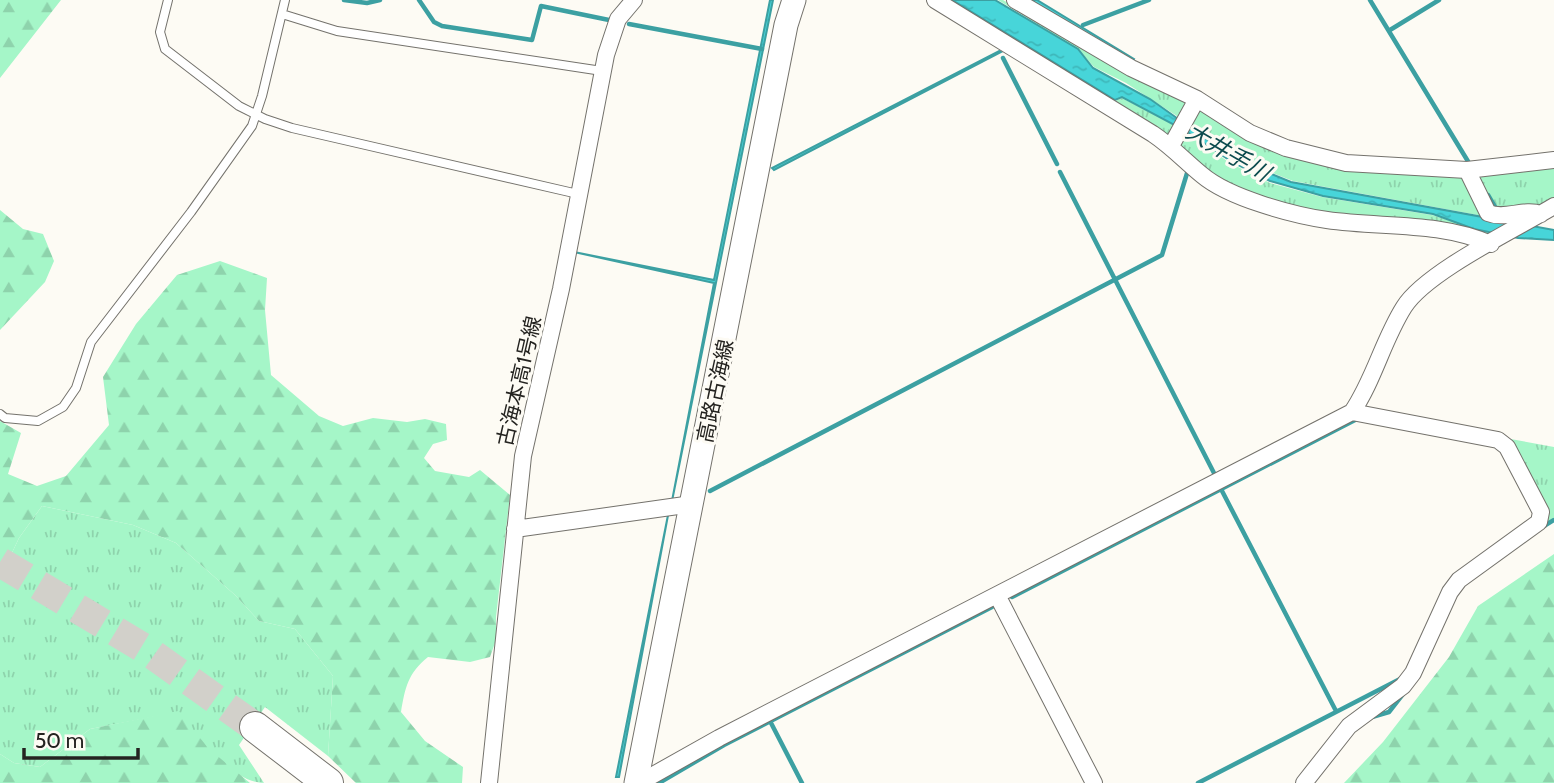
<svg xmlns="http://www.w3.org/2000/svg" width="1554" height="783" font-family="Cabin,'Noto Sans JP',sans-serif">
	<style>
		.grass { fill: url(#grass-tufts) }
		.forest { fill: url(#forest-firs) }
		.water { fill: url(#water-ripples); stroke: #3ca0a2; stroke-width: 2 }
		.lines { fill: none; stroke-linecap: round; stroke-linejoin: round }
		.stream { stroke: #3ca0a2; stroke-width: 4.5 }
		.highway-tunnel { stroke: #d2d0ca; stroke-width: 30; stroke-dasharray: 30 15; stroke-linecap: butt }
		.lane-casing { stroke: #74726c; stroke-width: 10 }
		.street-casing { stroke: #74726c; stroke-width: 18 }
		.secondary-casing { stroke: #74726c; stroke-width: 25 }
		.highway-casing { stroke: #74726c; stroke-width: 32 }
		.lane { stroke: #fff; stroke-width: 8 }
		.street { stroke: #fff; stroke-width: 16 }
		.secondary { stroke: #fff; stroke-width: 23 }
		.highway { stroke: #fff; stroke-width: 30 }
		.labels { text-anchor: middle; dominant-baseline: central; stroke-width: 6; stroke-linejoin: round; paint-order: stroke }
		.street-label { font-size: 21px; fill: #242320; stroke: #fdfbf4 }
		.water-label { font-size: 23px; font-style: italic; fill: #0d4c4e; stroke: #fdfbf4 }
	</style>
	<defs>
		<pattern id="grass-tufts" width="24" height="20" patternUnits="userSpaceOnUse" patternTransform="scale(1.75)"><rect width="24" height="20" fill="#a5f6c8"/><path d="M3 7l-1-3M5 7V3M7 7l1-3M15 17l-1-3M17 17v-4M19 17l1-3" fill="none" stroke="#8ed3ac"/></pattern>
		<pattern id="forest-firs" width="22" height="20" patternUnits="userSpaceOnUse" patternTransform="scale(1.75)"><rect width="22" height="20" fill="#a5f6c8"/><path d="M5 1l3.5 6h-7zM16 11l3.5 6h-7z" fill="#8ed3ac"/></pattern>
		<pattern id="water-ripples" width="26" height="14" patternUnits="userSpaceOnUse" patternTransform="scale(1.75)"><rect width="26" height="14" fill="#47d5d9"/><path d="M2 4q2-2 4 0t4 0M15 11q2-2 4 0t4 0" fill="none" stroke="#3eb7ba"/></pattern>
	</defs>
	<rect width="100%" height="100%" fill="#fdfbf4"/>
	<path class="grass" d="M 940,0 L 950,0 L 1115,101 L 1122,98 L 1180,128 L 1170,140 Z
		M 998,0 L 1003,0 L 1123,70 L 1190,101 L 1183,120 L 1126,83 L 1094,67 L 1078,49 Z
		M 1197,106 L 1276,148 L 1464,176 L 1483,216 L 1293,181 L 1250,164 L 1187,122 Z
		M 1183,130 L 1230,163 L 1270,183 L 1322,197 L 1432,215 L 1496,235 L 1492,238 L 1327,216 L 1290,207 L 1222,182 L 1175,145 Z
		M 1554,164 L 1554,199 L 1545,204 L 1492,213 L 1476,175 Z
		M 1505,438 L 1554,447 L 1554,518 L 1542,525 Z
		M 42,506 L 133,525 L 176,543 L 235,595 L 259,621 L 295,629 L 333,676 L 328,756 L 265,707 L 239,745 L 264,783 C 233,783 195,736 178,712 L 90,729 L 40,767 L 14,763 L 0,754 L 0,578 L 19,538 Z"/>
	<path class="forest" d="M 0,0 L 61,0 L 0,78 Z
		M 0,210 L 23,229 L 43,234 L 54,261 L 45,282 L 0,330 Z
		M 220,261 L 267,278 L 265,310 L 271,375 L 319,416 L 343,426 L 373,418 L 407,422 L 425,419 L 446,424 L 447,440 L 433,444 L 424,458 L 435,471 L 469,477 L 480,470 L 510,495 L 496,617 L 496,640 L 490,657 L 470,662 L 428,657 C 408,673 405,688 401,712 L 425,741 L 463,767 L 462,783 L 356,783 L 328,756 L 333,676 L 295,629 L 259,621 L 235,595 L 176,543 L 133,525 L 42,506 L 19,538 L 0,578 L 0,421 L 21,433 L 8,474 L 37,486 L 66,476 L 109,425 L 103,377 L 136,324 L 177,275 Z
		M 1554,554 L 1554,783 L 1344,783 L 1383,742 L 1449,657 L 1478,606 Z
		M 178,711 L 209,749 L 250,783 L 0,783 L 0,754 L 14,763 L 40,767 L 90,729 Z"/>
	<path class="water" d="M 770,0 L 773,0 L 671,506 L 714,283 L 574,252 L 714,280 Z
		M 952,0 L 995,0 L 1078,49 L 1093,68 L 1150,99 L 1215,145 L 1250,165 L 1291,182 L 1554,230 L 1554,240 L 1518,238 L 1474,229 L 1433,214 L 1323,196 L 1270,181 L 1232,162 L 1186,131 L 1122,97 L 1115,100 Z
		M 1030,0 L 1037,0 L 1134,59 L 1132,62 Z
		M 999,51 L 1001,52 L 774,170 L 772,168 Z
		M 669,510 L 619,777 L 616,777 Z"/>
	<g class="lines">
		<path class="stream" d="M 344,0 L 367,3 L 380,0
			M 419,0 L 434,22 L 442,26 L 532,40 L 541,6 L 609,20
			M 1370,0 L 1469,163
			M 629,24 L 762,49
			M 1083,25 L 1149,0
			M 1390,30 L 1439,0
			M 1003,58 L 1057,164
			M 1060,172 L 1215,475
			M 1488,195 L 1498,212
			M 1221,489 L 1336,711
			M 710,491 L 1162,255 L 1188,170
			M 1544,526 L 1554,520
			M 1012,597 L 1355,420
			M 1372,717 L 1389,712 L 1403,694
			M 770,721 L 802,783
			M 659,783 L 724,745 L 992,607
			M 1198,783 L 1400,679"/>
		<path class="highway-tunnel" d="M 0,562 L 145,649 L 255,727"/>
		<defs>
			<path id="lane" d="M 168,0 L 160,32 L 165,49 L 239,106 L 265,119 L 292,128 L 578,194
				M 282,14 L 337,31 L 602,71
				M 0,414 L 5,418 L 38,421 L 63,407 L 76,388 L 91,342 L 191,212 L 252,126 L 262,96 L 285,0"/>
			<path id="street" d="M 935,0 L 1153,134 C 1171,146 1185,161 1202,175 C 1229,198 1293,215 1327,220 C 1382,228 1438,221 1491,244
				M 1015,0 L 1131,68 L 1197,99 L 1250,133 L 1286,148 L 1346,163 L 1467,170 L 1554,160
				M 1171,146 L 1197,99
				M 1467,170 L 1488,213 C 1505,220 1523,208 1541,214
				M 515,529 L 692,504
				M 997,595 L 1094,783
				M 489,783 L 523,456 L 561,289 L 606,55 L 618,19 L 634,0
				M 639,783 L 719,738 L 1352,412 C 1374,380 1383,340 1404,307 C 1426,272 1516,229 1554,206
				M 1304,783 L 1349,726 L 1403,686 L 1413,673 L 1450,592 L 1459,580 L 1539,522 L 1541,512 L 1507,447 L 1498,440 L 1352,412"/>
			<path id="secondary" d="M 636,783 L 786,25 L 794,0"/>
			<path id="highway" d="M 255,727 L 328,783"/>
		</defs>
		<use href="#lane" class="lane-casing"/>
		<use href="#street" class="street-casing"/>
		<use href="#secondary" class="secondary-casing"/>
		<use href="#highway" class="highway-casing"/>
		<use href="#lane" class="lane"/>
		<use href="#street" class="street"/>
		<use href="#secondary" class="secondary"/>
		<use href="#highway" class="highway"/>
	</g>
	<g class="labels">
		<g class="street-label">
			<text transform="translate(519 381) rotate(-77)">古海本高1号線</text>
			<text transform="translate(715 391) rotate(-78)">高路古海線</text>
		</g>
		<g class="water-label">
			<text transform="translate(1228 152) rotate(30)">大井手川</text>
		</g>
	</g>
	<path d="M24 748v10h114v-10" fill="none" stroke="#242320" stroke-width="3.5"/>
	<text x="35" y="748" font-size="21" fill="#242320" stroke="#fdfbf4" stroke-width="5" paint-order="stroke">50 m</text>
</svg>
